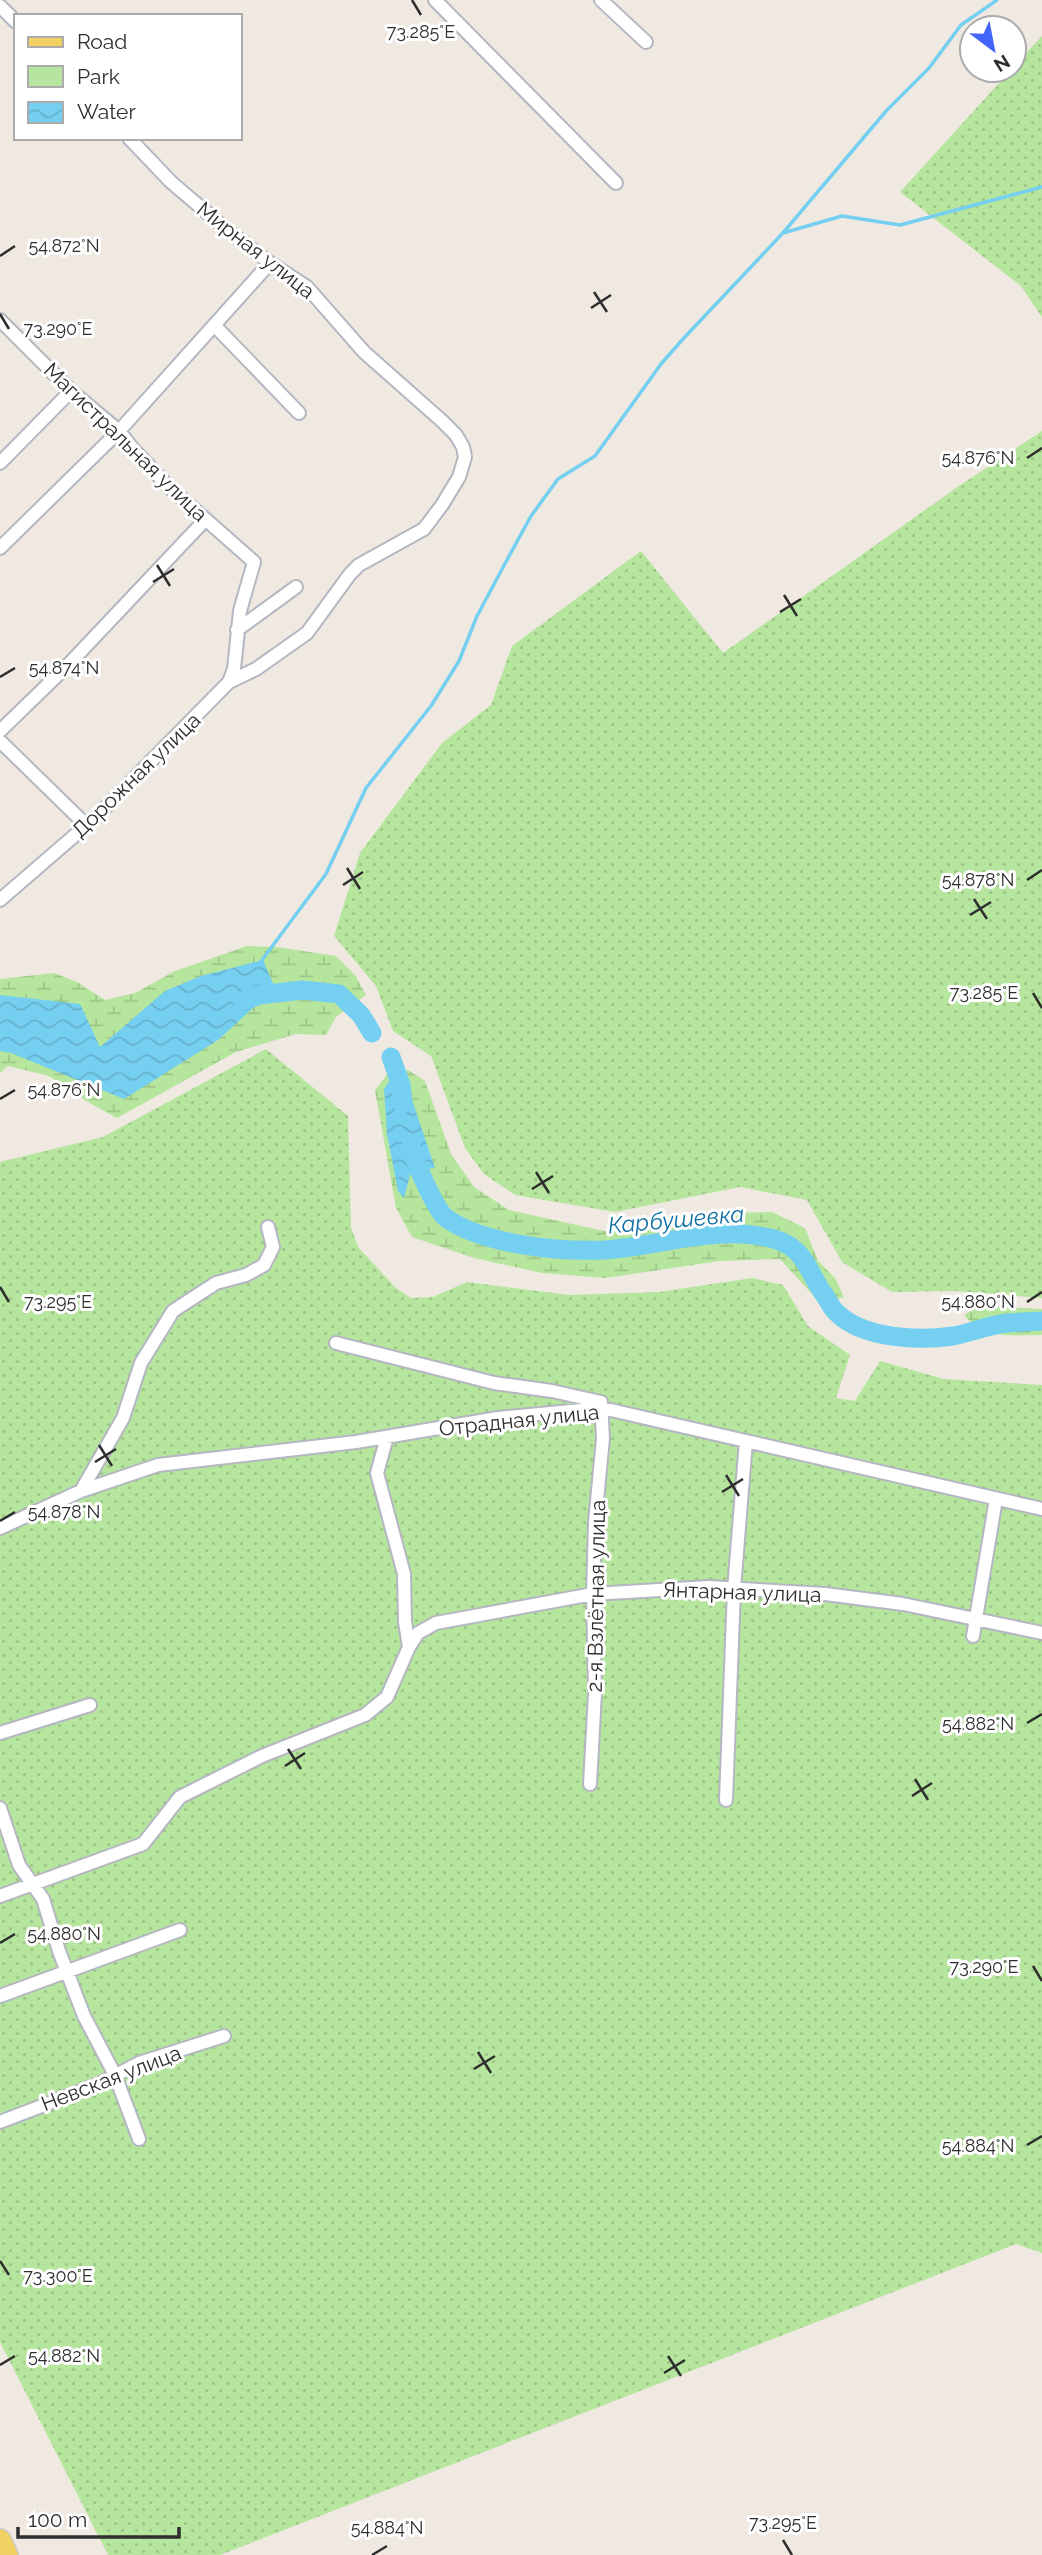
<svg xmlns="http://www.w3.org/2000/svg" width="1042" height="2555" font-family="Raleway,sans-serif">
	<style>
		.green { fill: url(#green-dots) }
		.wetland { fill: url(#wetland-marsh) }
		.water { fill: url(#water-waves) }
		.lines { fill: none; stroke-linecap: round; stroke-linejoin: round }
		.stream { stroke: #75cff0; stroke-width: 3.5 }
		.river { stroke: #75cff0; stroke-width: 19 }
		.street-casing { stroke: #b4b7c1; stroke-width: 16 }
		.primary-casing { stroke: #c9c9c9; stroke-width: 24 }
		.street { stroke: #fff; stroke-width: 12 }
		.primary { stroke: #f2d163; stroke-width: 21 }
		.ticks { fill: none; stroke: #2e2e2e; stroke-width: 2.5 }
		.labels { text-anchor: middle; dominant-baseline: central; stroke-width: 6; stroke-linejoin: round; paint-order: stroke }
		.street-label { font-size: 21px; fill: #2e2e2e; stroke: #fff }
		.water-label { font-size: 23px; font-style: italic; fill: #0d6fa3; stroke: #fff }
		.ticks-label { font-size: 18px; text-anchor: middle; fill: #2e2e2e; stroke: #fff; stroke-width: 6; stroke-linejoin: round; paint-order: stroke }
	</style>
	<defs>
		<pattern id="green-dots" width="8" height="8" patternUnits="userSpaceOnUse" patternTransform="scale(1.75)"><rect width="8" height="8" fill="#b6e59e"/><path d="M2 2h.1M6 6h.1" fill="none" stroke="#9dc588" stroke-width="1.8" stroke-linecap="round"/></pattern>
		<pattern id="wetland-marsh" width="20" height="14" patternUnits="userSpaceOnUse" patternTransform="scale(1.75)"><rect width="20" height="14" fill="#b6e59e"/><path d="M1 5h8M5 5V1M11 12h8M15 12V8" fill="none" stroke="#9dc588"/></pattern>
		<pattern id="water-waves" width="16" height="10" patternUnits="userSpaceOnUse" patternTransform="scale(1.75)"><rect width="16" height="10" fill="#75cff0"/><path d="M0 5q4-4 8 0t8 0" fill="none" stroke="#66b2ce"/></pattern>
	</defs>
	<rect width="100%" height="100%" fill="#efe9e1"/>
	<path class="green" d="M 1042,36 L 1042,317 L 1021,286 L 900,192 L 1011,70 L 1014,70 L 1014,66 Z
		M 1042,431 L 1042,1298 L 954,1291 L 892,1292 L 842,1262 L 807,1200 L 740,1187 L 615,1212 L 515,1195 L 484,1174 L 465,1148 L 431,1056 L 393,1031 L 376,986 L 334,936 L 360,853 L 442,743 L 491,705 L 512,646 L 641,551 L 723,653 L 959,486 Z
		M 266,1049 L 348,1116 L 351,1227 L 358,1247 L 395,1287 L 411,1298 L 433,1297 L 467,1282 L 569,1295 L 659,1292 L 752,1278 L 783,1285 L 808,1326 L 850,1355 L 836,1398 L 855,1401 L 880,1361 L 944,1379 L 1042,1385 L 1042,2253 L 1016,2244 L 220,2555 L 108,2555 L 0,2342 L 0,1162 L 103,1137 Z"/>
	<path class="wetland" d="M 247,946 L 276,947 L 336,956 L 355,975 L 366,995 L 336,1017 L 326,1035 L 296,1034 L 236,1052 L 117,1118 L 86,1101 L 49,1076 L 8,1066 L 0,1073 L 0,979 L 54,973 L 77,982 L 105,1000 L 135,993 L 175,971 Z
		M 408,1070 L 425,1081 L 451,1154 L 474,1187 L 509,1210 L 604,1231 L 629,1231 L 721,1213 L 772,1212 L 805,1228 L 818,1261 L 835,1278 L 844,1297 L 821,1304 L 780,1259 L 720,1261 L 605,1278 L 542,1273 L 474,1258 L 412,1237 L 396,1208 L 375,1090 L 389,1072 Z
		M 978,1306 L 1042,1309 L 1042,1335 C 1012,1335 985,1340 964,1315 Z"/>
	<path class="water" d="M 263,960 L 275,988 L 218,1040 L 124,1099 L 11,1053 L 0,1051 L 0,995 L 80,1004 L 100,1047 L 165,991 L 201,976 Z
		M 393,1076 L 407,1085 L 435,1168 L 411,1171 L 404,1198 L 398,1191 L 387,1134 L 384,1089 Z"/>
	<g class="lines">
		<path class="stream" d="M 783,233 L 842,216 L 900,225 L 1042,187
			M 259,964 L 326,874 L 366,788 L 431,706 L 459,661 L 477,616 L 508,558 L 531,516 L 558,479 L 595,456 L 661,364 L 683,339 L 782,234 L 887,110 L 929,68 L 961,25 L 997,0"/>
		<path class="river" d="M 243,1001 L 259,995 L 303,990 L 339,994 L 361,1015 L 372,1033
			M 391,1057 L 401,1085 L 403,1104
			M 411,1147 C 415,1162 435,1209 446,1218 C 484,1245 560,1252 605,1250 C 662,1246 717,1224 774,1239 C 806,1248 808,1273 825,1296 C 829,1302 832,1309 837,1313 C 863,1339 920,1341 953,1336 C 969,1333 984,1327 1000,1324 C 1013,1322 1028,1322 1042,1321"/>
		<defs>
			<path id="street" d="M 435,0 L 616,183
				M 601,0 L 646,42
				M 0,6 L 16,22
				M 129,138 L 171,182 L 226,229 L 270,263 L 307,287 L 364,352 L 442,421 L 456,435 L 463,447 L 465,457 L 459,477 L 442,505 L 424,529 L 359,565 L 350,574 L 307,633 L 256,669 L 229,682
				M 0,320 L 71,391 L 119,431 L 133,449 L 169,487 L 254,562 L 240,611 L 234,669 L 229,682 L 96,817 L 0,900
				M 214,325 L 299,413
				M 0,463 L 71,391
				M 0,548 L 119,431 L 270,263
				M 237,630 L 296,587
				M 0,731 L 69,664 L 205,520
				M 0,741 L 86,825
				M 336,1343 L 494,1383 L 552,1391 L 601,1402 L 603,1438 L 595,1522 L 593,1594 L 595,1693 L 590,1784
				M 387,1437 L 377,1473 L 404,1574 L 405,1622 L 409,1647
				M 81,1491 L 123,1418 L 141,1363 L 173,1311 L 216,1283 L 246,1275 L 264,1265 L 273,1247 L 268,1227
				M 0,1528 L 81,1491 L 158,1465 L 356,1442 L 498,1418 L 602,1408 L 1042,1509
				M 973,1636 L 996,1499
				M 0,1733 L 90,1705
				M 726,1800 L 734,1589 L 746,1441
				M 0,1808 L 19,1865 L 43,1899 L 59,1951 L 84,2016 L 115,2075 L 139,2139
				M 0,1896 L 143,1844 L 180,1797 L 262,1756 L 365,1715 L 387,1697 L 409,1647 L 418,1633 L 436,1623 L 593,1594 L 709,1587 L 825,1594 L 903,1604 L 1042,1633
				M 0,1996 L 180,1930
				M 0,2122 L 99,2084 L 139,2063 L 224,2036"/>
			<path id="primary" d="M 0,2540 L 7,2555"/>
		</defs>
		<use href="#street" class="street-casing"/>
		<use href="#primary" class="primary-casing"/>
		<use href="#street" class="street"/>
		<use href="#primary" class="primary"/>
	</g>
	<path class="ticks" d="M 412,0 L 421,15M 0,256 L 15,246M 594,292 L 607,312M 591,308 L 611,295M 0,314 L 9,329M 1027,458 L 1042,448M 157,565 L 170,586M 153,582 L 174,569M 784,595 L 797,616M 780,612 L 801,599M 0,677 L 15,668M 347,868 L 360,889M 1027,880 L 1042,870M 343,885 L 363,872M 974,899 L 987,919M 970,915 L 991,902M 1033,993 L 1042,1008M 0,1099 L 15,1090M 536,1172 L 549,1193M 532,1189 L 553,1176M 0,1287 L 9,1302M 1027,1302 L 1042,1292M 99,1445 L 112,1466M 95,1462 L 116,1449M 726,1475 L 739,1496M 722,1492 L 743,1479M 0,1521 L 15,1512M 1027,1723 L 1042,1714M 288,1749 L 301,1769M 285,1766 L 305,1753M 915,1779 L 928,1800M 912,1796 L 932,1783M 0,1943 L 15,1934M 1033,1966 L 1042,1981M 478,2052 L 491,2073M 474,2069 L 495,2056M 1027,2145 L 1042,2136M 0,2261 L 9,2275M 668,2356 L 681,2376M 0,2365 L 15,2356M 664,2373 L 685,2360M 783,2540 L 792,2555M 372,2555 L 387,2546"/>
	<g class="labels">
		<g class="street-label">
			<text transform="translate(256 250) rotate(38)">Мирная улица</text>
			<text transform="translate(126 442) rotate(44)">Магистральная улица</text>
			<text transform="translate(136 775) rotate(-44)">Дорожная улица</text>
			<text transform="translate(519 1420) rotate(-6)">Отрадная улица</text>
			<text transform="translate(742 1592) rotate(2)">Янтарная улица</text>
			<text transform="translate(596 1596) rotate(-89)">2-я Взлётная улица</text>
			<text transform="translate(111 2078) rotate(-21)">Невская улица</text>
		</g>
		<g class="water-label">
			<text transform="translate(676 1219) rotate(-5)">Карбушевка</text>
		</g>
	</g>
	<g class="ticks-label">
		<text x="421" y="38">73.285°E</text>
		<text x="64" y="252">54.872°N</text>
		<text x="58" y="335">73.290°E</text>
		<text x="978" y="464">54.876°N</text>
		<text x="64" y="674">54.874°N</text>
		<text x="978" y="886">54.878°N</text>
		<text x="984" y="999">73.285°E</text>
		<text x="64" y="1096">54.876°N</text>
		<text x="978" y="1308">54.880°N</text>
		<text x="58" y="1308">73.295°E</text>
		<text x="64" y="1518">54.878°N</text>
		<text x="978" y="1730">54.882°N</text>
		<text x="64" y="1940">54.880°N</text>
		<text x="984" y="1973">73.290°E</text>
		<text x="978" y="2152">54.884°N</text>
		<text x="58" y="2282">73.300°E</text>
		<text x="64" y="2362">54.882°N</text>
		<text x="783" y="2529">73.295°E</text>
		<text x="387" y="2534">54.884°N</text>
	</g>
	<rect x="14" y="14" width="228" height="126" fill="#ffffff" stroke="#ababab" stroke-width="2"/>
	<rect x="28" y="37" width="35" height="10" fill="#f2d163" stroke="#ababab" stroke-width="2"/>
	<text x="77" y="49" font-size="21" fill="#2e2e2e">Road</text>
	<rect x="28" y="66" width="35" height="21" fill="#b6e59e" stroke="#ababab" stroke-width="2"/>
	<text x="77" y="84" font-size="21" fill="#2e2e2e">Park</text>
	<rect x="28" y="102" width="35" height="21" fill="url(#water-waves)" stroke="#ababab" stroke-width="2"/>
	<text x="77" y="119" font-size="21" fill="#2e2e2e">Water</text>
	<g transform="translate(993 49) rotate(148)"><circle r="33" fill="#ffffff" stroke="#ababab" stroke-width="2"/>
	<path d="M0-5L12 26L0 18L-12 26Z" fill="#4264fb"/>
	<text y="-10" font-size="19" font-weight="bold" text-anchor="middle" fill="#2e2e2e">N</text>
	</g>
	<path d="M18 2527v10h161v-10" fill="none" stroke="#2e2e2e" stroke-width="3.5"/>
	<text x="28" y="2527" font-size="21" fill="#2e2e2e" stroke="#ffffff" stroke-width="5" paint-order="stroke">100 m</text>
</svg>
